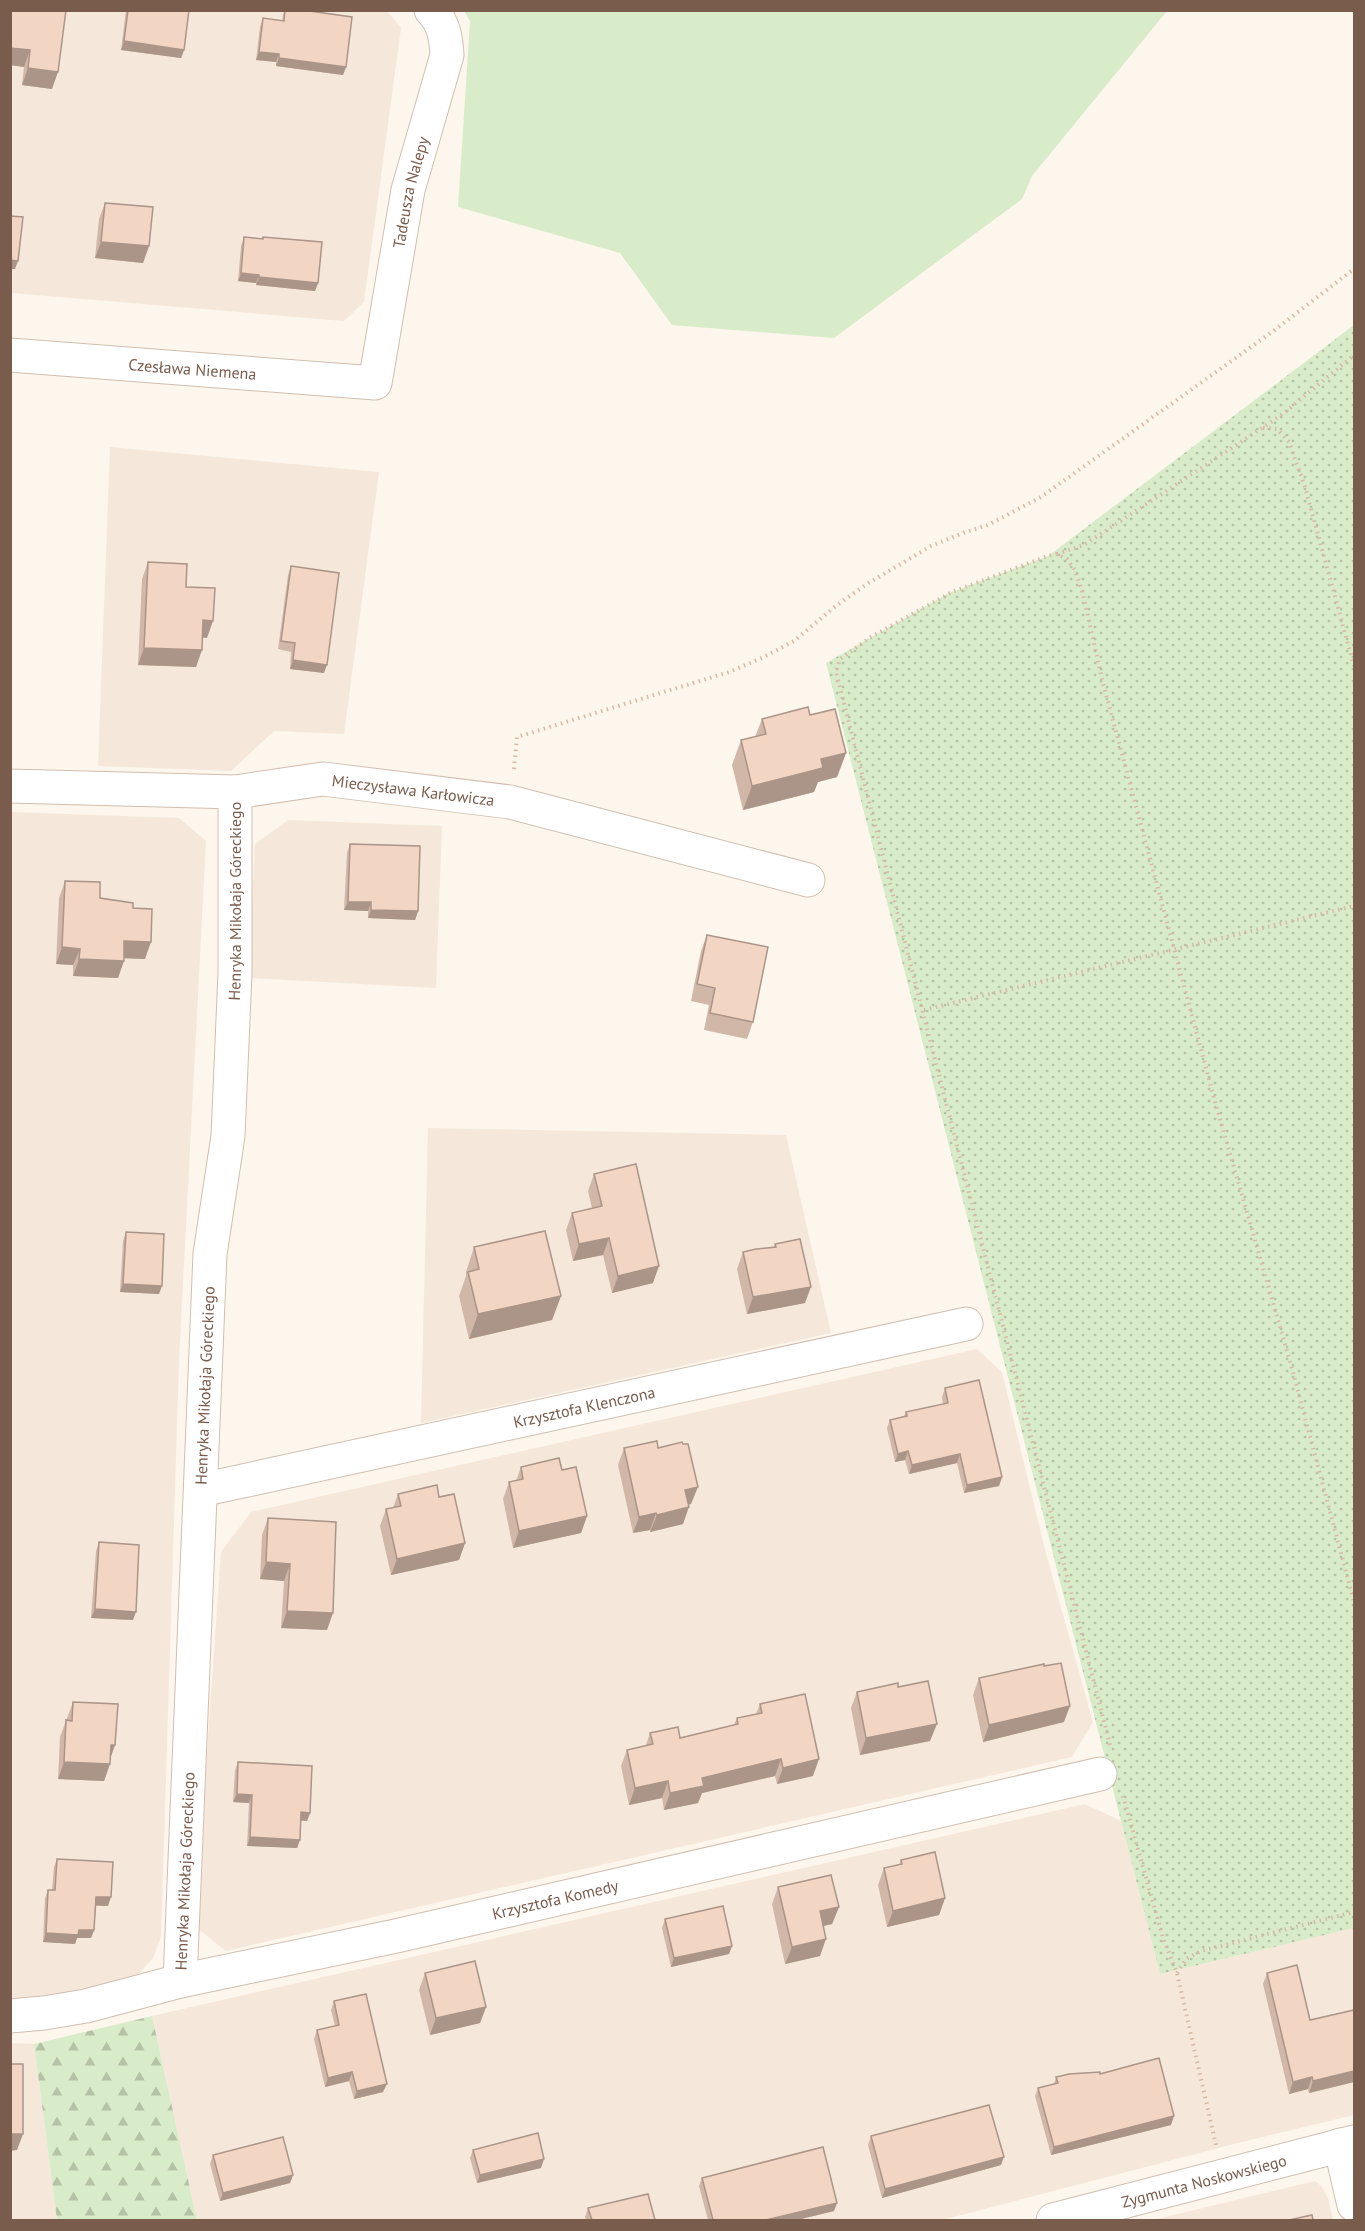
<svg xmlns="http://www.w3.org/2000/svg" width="1365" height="2231" font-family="'PT Sans',sans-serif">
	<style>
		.residential { fill: #f5e8da }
		.green { fill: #d8ecc9 }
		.forest { fill: url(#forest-firs) }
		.garden { fill: url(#garden-dots) }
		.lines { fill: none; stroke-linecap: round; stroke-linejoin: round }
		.street-casing { stroke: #d1beb0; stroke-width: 35 }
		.path { stroke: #d9b8a5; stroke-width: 4; stroke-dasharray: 1.5 4.5; stroke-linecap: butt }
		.street { stroke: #fff; stroke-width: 33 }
		.wall { fill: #d1b7a8 }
		.shaded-wall { fill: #aa9588 }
		.building { fill: #f3d5c3; stroke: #aa9588; stroke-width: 1.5 }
		.labels { text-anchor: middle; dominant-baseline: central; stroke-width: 5; stroke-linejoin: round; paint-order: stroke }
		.street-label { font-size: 16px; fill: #7a5c4d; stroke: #fffaf3 }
	</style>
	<defs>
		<pattern id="forest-firs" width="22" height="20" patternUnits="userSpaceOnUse" patternTransform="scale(1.5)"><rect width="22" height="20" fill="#d8ecc9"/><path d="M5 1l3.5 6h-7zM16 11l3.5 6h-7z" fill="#b4c2a5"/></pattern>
		<pattern id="garden-dots" width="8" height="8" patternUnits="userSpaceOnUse" patternTransform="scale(1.5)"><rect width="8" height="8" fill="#d8ecc9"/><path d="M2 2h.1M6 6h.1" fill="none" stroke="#b4c2a5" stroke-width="1.8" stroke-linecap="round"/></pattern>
	</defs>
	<rect width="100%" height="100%" fill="#fdf6ec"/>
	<path class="residential" d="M 10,11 L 387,11 L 401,28 L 364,302 L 344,321 L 11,293 Z
		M 110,447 L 379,472 L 344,734 L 274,731 L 231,771 L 98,766 Z
		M 11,812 L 179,818 L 206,841 L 179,1361 L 161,1937 L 153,1958 L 137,1976 L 116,1986 L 35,2001 L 11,2001 Z
		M 288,820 L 442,826 L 436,988 L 248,978 L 255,844 Z
		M 428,1128 L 786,1135 L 831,1333 L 421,1423 Z
		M 977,1349 L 1002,1372 L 1045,1550 L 1093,1722 L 1072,1757 L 226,1951 L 198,1929 L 208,1736 L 221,1552 L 251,1512 Z
		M 1085,1804 L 1121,1821 L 1160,1974 L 1354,1928 L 1354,2115 L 1234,2144 L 942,2220 L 197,2220 L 152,2016 Z
		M 11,2043 L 34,2044 L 57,2220 L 11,2220 Z
		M 1315,2181 L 1322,2187 L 1328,2198 L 1333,2220 L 1153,2220 Z"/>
	<path class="green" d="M 464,11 L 1167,11 L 1032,176 L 1022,199 L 834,338 L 672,325 L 620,253 L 458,207 L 470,21 Z"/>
	<path class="forest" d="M 152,2016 L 197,2220 L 57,2220 L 34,2044 Z"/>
	<path class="garden" d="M 1354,325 L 1354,1928 L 1160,1974 L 826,663 L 949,593 L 1048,556 Z"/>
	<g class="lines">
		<defs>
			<g id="street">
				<path id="s1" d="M 10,355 L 375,383 L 408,190 L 447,55 C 446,38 444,23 431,10"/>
				<path id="s2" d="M 10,786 L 235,792 L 323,779 L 510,802 L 808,880"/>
				<path id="s3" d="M 201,1490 L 966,1324"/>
				<path id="s4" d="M 180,1981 L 210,1254 L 228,1136 L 235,973 L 235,792"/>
				<path id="s5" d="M 10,2016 L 44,2013 L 86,2006 L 180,1981 L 396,1936 L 1100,1774"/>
				<path d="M 1340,2145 L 1354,2205"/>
				<path id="s6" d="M 1053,2220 L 1354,2142"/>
			</g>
		</defs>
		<use href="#street" class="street-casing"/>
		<path class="path" d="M 1263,428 L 1277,429 L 1289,442 L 1305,487 L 1354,666
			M 1057,554 L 1084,545 L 1262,428 L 1284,413 L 1354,355
			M 514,769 L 517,737 L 729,672 L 762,658 L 794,641 L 837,605 L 867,584 L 931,546 L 963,533 L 988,525 L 1041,497 L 1272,332 L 1354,269
			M 924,1010 L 1354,906
			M 1110,1745 L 836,672 L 840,659 L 871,637 L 952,592 L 1048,556 L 1057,554 L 1067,559 L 1075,570 L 1083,594 L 1102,679 L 1214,1098 L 1291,1365 L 1354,1602
			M 1123,1796 L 1163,1938 L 1177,1973 L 1216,2145
			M 1177,1973 L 1186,1959 L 1201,1951 L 1354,1912"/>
		<use href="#street" class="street"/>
	</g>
	<path class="wall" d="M 10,10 L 52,89 L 22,85 L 24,67 L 10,65 Z
		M 126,10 L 189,10 L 184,50 L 181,58 L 121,50 Z
		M 284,10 L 302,10 L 346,67 L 343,75 L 276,66 L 276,62 L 256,60 L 260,27 L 263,18 L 282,21 Z
		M 105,203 L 149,246 L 143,263 L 95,258 L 99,219 Z
		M 244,237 L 262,239 L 263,237 L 318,283 L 315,291 L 256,285 L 256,283 L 238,281 L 241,246 Z
		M 148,562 L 186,587 L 207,638 L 203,637 L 196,667 L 138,665 L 142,579 Z
		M 291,566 L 324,673 L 290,669 L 291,652 L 278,649 L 288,575 Z
		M 810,715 L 846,753 L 837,777 L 818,782 L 814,792 L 743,810 L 732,765 L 741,740 L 755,737 L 762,719 Z
		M 350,844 L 418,911 L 415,920 L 368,918 L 368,911 L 344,910 L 347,853 Z
		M 65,881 L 100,898 L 133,908 L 145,959 L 124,958 L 118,978 L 73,976 L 73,965 L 56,964 L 59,898 Z
		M 707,935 L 753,1022 L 747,1039 L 704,1030 L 709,1005 L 691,1001 L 701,951 Z
		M 594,1174 L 653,1283 L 612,1293 L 603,1255 L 573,1261 L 566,1230 L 572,1213 L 592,1208 L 588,1191 Z
		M 126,1232 L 159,1294 L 120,1292 L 123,1241 Z
		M 775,1244 L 805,1303 L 747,1314 L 737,1269 L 743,1252 L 774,1247 Z
		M 474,1247 L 561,1296 L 552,1320 L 469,1339 L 459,1296 L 466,1276 L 466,1272 Z
		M 945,1388 L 1002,1477 L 999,1486 L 964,1493 L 957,1463 L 909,1474 L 905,1460 L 895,1462 L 887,1428 L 890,1420 L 904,1416 L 906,1412 L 943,1404 L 942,1397 Z
		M 624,1448 L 658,1448 L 691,1504 L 689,1504 L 683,1524 L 650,1532 L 650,1530 L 633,1533 L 618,1465 Z
		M 521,1467 L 562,1470 L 587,1516 L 581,1533 L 513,1548 L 503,1499 L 509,1482 L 516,1481 Z
		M 398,1494 L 439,1497 L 465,1543 L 459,1560 L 391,1575 L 380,1526 L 386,1509 L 393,1508 Z
		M 268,1518 L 327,1630 L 281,1628 L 284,1581 L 260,1579 L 262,1535 Z
		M 99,1542 L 133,1620 L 91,1618 L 96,1551 Z
		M 979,1678 L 1064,1722 L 983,1742 L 973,1695 Z
		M 898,1687 L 930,1741 L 860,1755 L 851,1708 L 857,1692 Z
		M 73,1702 L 115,1745 L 110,1758 L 110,1764 L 104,1781 L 58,1779 L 60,1737 Z
		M 760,1704 L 813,1776 L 777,1784 L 775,1776 L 702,1793 L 698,1803 L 664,1810 L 662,1798 L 629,1805 L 621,1766 L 627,1750 L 646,1745 L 650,1733 L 680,1738 L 734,1725 L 737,1718 L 756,1714 Z
		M 238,1762 L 310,1813 L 307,1821 L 301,1821 L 300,1840 L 297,1848 L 247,1846 L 249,1803 L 233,1802 L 235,1770 Z
		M 57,1859 L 108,1906 L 96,1906 L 94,1930 L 91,1938 L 77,1938 L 75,1944 L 43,1942 L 45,1898 L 48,1890 L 52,1890 L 54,1867 Z
		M 901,1860 L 945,1898 L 939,1915 L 887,1927 L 878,1885 L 884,1868 L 899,1865 Z
		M 778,1887 L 839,1907 L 832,1924 L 823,1926 L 820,1956 L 785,1964 L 772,1904 Z
		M 665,1919 L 732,1946 L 729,1954 L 671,1967 L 662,1928 Z
		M 425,1973 L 486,2007 L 480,2023 L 430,2035 L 419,1990 Z
		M 1267,1973 L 1310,2020 L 1354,2010 L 1354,2082 L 1309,2093 L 1308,2089 L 1289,2094 L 1263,1984 Z
		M 334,2001 L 383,2092 L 354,2099 L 349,2081 L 325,2087 L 314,2039 L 317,2030 L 335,2026 L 331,2010 Z
		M 1100,2074 L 1171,2125 L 1051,2155 L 1035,2096 L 1038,2088 L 1054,2084 L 1056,2077 Z
		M 871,2136 L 1001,2165 L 882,2198 L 868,2145 Z
		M 473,2150 L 541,2168 L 477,2183 L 470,2158 Z
		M 213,2155 L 293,2175 L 290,2183 L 220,2201 L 210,2164 Z
		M 702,2178 L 837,2203 L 834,2211 L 797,2220 L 708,2220 L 699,2186 Z
		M 588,2208 L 655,2220 L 586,2220 L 585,2217 Z"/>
	<path class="shaded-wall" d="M 124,41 L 184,50 L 181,58 L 121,50 Z
		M 10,48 L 30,50 L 24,67 L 10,65 Z
		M 259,52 L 279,54 L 276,62 L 256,60 Z
		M 279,58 L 346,67 L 343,75 L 276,66 Z
		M 28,68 L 58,72 L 52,89 L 22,85 Z
		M 101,242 L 149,246 L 143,263 L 95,258 Z
		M 10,260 L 18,261 L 15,269 L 10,269 Z
		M 241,273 L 259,275 L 256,283 L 238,281 Z
		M 259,277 L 318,283 L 315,291 L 256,285 Z
		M 203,620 L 213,621 L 207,638 L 197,637 Z
		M 144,648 L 202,650 L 196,667 L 138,665 Z
		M 293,660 L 327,665 L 324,673 L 290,669 Z
		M 846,753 L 837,777 L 818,782 L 814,792 L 743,810 L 752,786 L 821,759 Z
		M 348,902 L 371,902 L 368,911 L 344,910 Z
		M 371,910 L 418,911 L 415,920 L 368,918 Z
		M 124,941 L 151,942 L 145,959 L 118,958 Z
		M 62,947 L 80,949 L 73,965 L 56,964 Z
		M 79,959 L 124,961 L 118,978 L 73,976 Z
		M 609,1238 L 603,1255 L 573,1261 L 579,1244 Z
		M 659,1266 L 653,1283 L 612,1293 L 618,1276 Z
		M 123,1284 L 162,1286 L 159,1294 L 120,1292 Z
		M 811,1287 L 805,1303 L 747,1314 L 753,1297 Z
		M 561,1296 L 552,1320 L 469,1339 L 478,1314 Z
		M 908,1451 L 905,1460 L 895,1462 L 898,1454 Z
		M 960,1454 L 957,1463 L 909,1474 L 912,1465 Z
		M 1002,1477 L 999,1486 L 964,1493 L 967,1485 Z
		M 698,1487 L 691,1504 L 679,1507 L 685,1490 Z
		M 689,1507 L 683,1524 L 650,1532 L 657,1515 Z
		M 656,1513 L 650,1530 L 633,1533 L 639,1517 Z
		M 587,1516 L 581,1533 L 513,1548 L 519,1531 Z
		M 465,1543 L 459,1560 L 391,1575 L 397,1559 Z
		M 266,1562 L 290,1564 L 284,1581 L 260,1579 Z
		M 95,1609 L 136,1612 L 133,1620 L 91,1618 Z
		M 287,1611 L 333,1613 L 327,1630 L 281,1628 Z
		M 1070,1706 L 1064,1722 L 983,1742 L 989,1725 Z
		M 937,1724 L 930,1741 L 860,1755 L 866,1738 Z
		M 111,1745 L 115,1745 L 109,1762 Z
		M 781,1759 L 775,1776 L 702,1793 L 698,1803 L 664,1810 L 670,1793 L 702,1778 Z
		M 819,1759 L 813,1776 L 777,1784 L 783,1768 Z
		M 64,1762 L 110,1764 L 104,1781 L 58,1779 Z
		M 668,1781 L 662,1798 L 629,1805 L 635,1788 Z
		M 237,1794 L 252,1795 L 249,1803 L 233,1802 Z
		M 301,1812 L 310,1813 L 307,1821 L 298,1820 Z
		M 250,1837 L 300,1840 L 297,1848 L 247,1846 Z
		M 96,1897 L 111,1897 L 108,1906 L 93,1905 Z
		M 945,1898 L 939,1915 L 887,1927 L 893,1911 Z
		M 839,1907 L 832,1924 L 814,1928 L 820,1911 Z
		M 79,1930 L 94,1930 L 91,1938 L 77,1938 L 75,1944 L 43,1942 L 46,1933 Z
		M 826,1939 L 820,1956 L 785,1964 L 792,1947 Z
		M 732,1946 L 729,1954 L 671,1967 L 674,1958 Z
		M 486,2007 L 480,2023 L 430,2035 L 436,2018 Z
		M 1354,2071 L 1354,2082 L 1309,2093 L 1313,2081 Z
		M 352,2072 L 349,2081 L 325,2087 L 328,2078 Z
		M 1312,2077 L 1308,2089 L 1289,2094 L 1293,2082 Z
		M 387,2084 L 383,2092 L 354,2099 L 357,2091 Z
		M 1174,2116 L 1171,2125 L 1051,2155 L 1054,2147 Z
		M 10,2134 L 23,2134 L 17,2150 L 10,2151 Z
		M 1004,2157 L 1001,2165 L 882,2198 L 885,2189 Z
		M 544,2159 L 541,2168 L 477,2183 L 480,2175 Z
		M 293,2175 L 290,2183 L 220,2201 L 223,2193 Z
		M 837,2203 L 834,2211 L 797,2220 L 766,2220 Z"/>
	<path class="building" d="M 10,10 L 66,10 L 58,72 L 28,68 L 30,50 L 10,48 Z
		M 128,10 L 189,10 L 184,50 L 124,41 Z
		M 285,10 L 302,10 L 352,17 L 346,67 L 279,58 L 279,54 L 259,52 L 263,18 L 284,21 Z
		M 105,203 L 153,207 L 149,246 L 101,242 Z
		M 10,216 L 23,217 L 18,261 L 10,260 Z
		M 244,237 L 263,239 L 263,237 L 322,242 L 318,283 L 259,277 L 259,275 L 241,273 Z
		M 148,562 L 187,564 L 186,587 L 215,588 L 213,621 L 203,620 L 202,650 L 144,648 Z
		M 291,566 L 339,573 L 327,665 L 293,660 L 295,643 L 281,641 Z
		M 808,707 L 810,715 L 835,709 L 846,753 L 821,759 L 823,768 L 752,786 L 741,740 L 766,734 L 762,719 Z
		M 350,844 L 420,846 L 418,911 L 371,910 L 371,902 L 348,902 Z
		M 65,881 L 100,882 L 100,898 L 133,903 L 133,908 L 152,909 L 151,942 L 124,941 L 124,961 L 79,959 L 80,949 L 62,947 Z
		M 707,935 L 768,947 L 753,1022 L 710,1013 L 715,988 L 697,984 Z
		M 636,1164 L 659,1266 L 618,1276 L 609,1238 L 579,1244 L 572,1213 L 602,1206 L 594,1174 Z
		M 545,1231 L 561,1296 L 478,1314 L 468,1272 L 479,1269 L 474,1247 Z
		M 126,1232 L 164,1234 L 162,1286 L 123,1284 Z
		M 800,1239 L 811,1287 L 753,1297 L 743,1252 L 756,1249 L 776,1247 L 775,1244 Z
		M 979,1380 L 1002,1477 L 967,1485 L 960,1454 L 912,1465 L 908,1451 L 898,1454 L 890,1420 L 907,1416 L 906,1412 L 948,1403 L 945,1388 Z
		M 657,1441 L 658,1448 L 682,1442 L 683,1444 L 688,1444 L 698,1487 L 685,1490 L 689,1507 L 657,1515 L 656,1513 L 639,1517 L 624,1448 Z
		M 559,1458 L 562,1470 L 576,1467 L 587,1516 L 519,1531 L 509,1482 L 523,1479 L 521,1467 Z
		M 437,1485 L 439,1497 L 454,1494 L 465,1543 L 397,1559 L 386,1509 L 401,1506 L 398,1494 Z
		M 268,1518 L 336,1522 L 333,1613 L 287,1611 L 290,1564 L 266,1562 Z
		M 99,1542 L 139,1545 L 136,1612 L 95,1609 Z
		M 1061,1663 L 1070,1706 L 989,1725 L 979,1678 L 1044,1664 L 1044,1666 Z
		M 928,1681 L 937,1724 L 866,1738 L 857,1692 L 898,1683 L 898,1687 Z
		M 805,1694 L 819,1759 L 783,1768 L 781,1759 L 702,1778 L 704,1786 L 670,1793 L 668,1781 L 635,1788 L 627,1750 L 653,1744 L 650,1733 L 678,1727 L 680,1738 L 738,1724 L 737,1718 L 762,1713 L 760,1704 Z
		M 73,1702 L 118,1704 L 115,1745 L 111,1745 L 110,1764 L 64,1762 L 66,1720 L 72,1721 Z
		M 238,1762 L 312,1766 L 310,1813 L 301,1812 L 300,1840 L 250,1837 L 252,1795 L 237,1794 Z
		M 935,1852 L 945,1898 L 893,1911 L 884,1868 L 902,1864 L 901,1860 Z
		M 57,1859 L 113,1862 L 111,1897 L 96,1897 L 94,1930 L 79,1930 L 78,1935 L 46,1933 L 48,1890 L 55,1890 Z
		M 831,1875 L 839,1907 L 820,1911 L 826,1939 L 792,1947 L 778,1887 Z
		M 723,1906 L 732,1946 L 674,1958 L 665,1919 Z
		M 475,1961 L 486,2007 L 436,2018 L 425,1973 Z
		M 1297,1965 L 1310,2020 L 1354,2010 L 1354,2071 L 1313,2081 L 1312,2077 L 1293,2082 L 1267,1973 Z
		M 366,1994 L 387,2084 L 357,2091 L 352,2072 L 328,2078 L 317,2030 L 339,2025 L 334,2001 Z
		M 1159,2058 L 1174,2116 L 1054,2147 L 1038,2088 L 1058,2083 L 1056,2077 L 1069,2074 L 1100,2072 L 1100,2074 Z
		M 10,2064 L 23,2064 L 23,2134 L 10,2134 Z
		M 989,2105 L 1004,2157 L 885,2189 L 871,2136 Z
		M 538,2133 L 544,2159 L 480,2175 L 473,2150 Z
		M 283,2137 L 293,2175 L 223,2193 L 213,2155 Z
		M 823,2147 L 837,2203 L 766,2220 L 713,2220 L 702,2178 Z
		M 648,2194 L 655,2220 L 592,2220 L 588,2208 Z
		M 1312,2215 L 1313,2220 L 1289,2220 Z"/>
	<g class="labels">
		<g class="street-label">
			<text stroke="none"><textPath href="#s1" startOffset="560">Tadeusza Nalepy</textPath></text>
			<text stroke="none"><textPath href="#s1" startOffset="183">Czesława Niemena</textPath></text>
			<text stroke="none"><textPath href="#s2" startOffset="405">Mieczysława Karłowicza</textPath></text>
			<text stroke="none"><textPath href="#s4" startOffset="1082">Henryka Mikołaja Góreckiego</textPath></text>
			<text stroke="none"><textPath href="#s4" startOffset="596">Henryka Mikołaja Góreckiego</textPath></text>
			<text stroke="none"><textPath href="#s3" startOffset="392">Krzysztofa Klenczona</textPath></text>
			<text stroke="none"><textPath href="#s4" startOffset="110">Henryka Mikołaja Góreckiego</textPath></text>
			<text stroke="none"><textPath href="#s5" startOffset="558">Krzysztofa Komedy</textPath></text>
			<text stroke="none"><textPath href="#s6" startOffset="156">Zygmunta Noskowskiego</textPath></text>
		</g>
	</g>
	<rect width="1365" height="2231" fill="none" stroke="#7a5c4d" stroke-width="24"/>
</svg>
